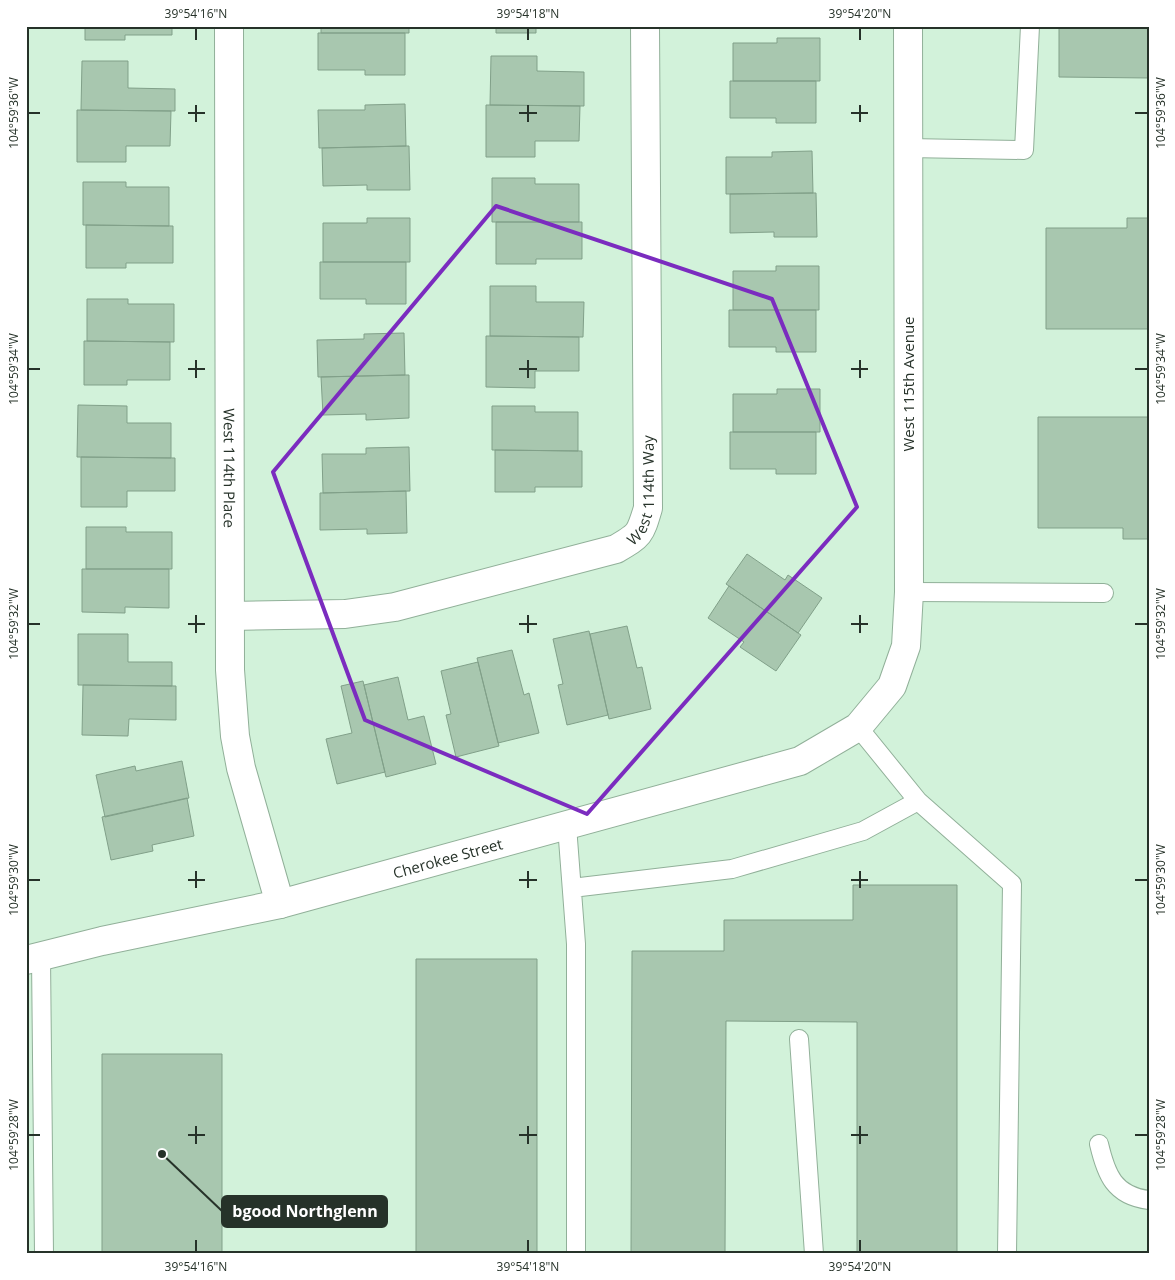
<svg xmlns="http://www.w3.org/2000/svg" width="1175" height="1280" font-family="'Open Sans',sans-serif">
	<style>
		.building { fill: #a8c7af; stroke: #81a089 }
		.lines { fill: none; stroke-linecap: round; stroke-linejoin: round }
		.service-casing { stroke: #91b099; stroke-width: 20 }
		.minor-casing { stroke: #91b099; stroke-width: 30 }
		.service { stroke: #fff; stroke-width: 18 }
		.minor { stroke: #fff; stroke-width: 28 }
		.marked { fill: none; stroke: #7b2cbf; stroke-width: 4; stroke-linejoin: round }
		.ticks { fill: none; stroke: #263229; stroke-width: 2 }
		.labels { text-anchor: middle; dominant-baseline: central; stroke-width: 5; stroke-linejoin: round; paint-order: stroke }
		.street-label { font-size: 15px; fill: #263229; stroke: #fff }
		.leader { fill: none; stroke: #263229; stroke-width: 2 }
		.callout-dot { fill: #263229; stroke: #fff; stroke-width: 2 }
		.callout { fill: #263229; stroke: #263229; stroke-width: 2 }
		.callout-label { font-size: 16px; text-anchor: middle; font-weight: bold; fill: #fff }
		.neatline { fill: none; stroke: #263229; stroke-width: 2 }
		.ticks-label { font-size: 12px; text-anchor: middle; fill: #263229 }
	</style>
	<rect width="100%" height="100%" fill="#d2f2da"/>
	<path class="building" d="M 85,26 L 172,26 L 172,35 L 125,35 L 125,40 L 85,40 Z
		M 321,26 L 409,26 L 409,33 L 321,33 Z
		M 496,26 L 583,26 L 583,28 L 536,28 L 536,33 L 496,33 Z
		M 1059,26 L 1149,26 L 1149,78 L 1059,77 Z
		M 318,33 L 405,33 L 405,75 L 365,75 L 365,70 L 318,70 Z
		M 777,38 L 820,38 L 820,81 L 733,81 L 733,43 L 777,43 Z
		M 491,56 L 537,56 L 537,71 L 584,72 L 584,106 L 490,105 Z
		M 82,61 L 128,61 L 128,88 L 175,89 L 175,111 L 81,110 Z
		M 730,81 L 816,81 L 816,123 L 776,123 L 776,118 L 730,118 Z
		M 405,104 L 406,146 L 319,148 L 318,110 L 365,110 L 365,105 Z
		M 486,105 L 580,106 L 579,141 L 535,141 L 535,157 L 486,157 Z
		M 77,110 L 171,111 L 170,146 L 126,146 L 126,162 L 77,162 Z
		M 406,146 L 409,146 L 410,190 L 367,190 L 367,185 L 323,186 L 322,148 Z
		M 812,151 L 813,193 L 726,194 L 726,157 L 772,157 L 772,152 Z
		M 492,178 L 535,178 L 535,184 L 579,184 L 579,222 L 492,222 Z
		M 83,182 L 126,182 L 126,187 L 169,187 L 169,226 L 83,225 Z
		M 813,193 L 816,193 L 817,237 L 774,237 L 774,232 L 730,233 L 730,194 Z
		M 367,218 L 410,218 L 410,262 L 323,262 L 323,223 L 367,223 Z
		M 1127,218 L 1149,218 L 1149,329 L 1046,329 L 1046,228 L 1127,228 Z
		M 496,222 L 582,222 L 582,259 L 536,259 L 536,264 L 496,264 Z
		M 86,225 L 173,226 L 173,263 L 126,263 L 126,268 L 86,268 Z
		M 320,262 L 406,262 L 406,304 L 366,304 L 366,299 L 320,299 Z
		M 776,266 L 819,266 L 819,310 L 733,310 L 733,271 L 776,271 Z
		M 490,286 L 536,286 L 536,302 L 584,302 L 583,337 L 490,336 Z
		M 87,299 L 128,299 L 128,304 L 174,304 L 174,342 L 87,341 Z
		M 729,310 L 816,310 L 816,352 L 776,352 L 776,347 L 729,347 Z
		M 404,333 L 405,375 L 318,377 L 317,340 L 364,339 L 364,334 Z
		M 486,336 L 579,337 L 579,371 L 535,371 L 535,388 L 486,387 Z
		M 84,341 L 170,342 L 170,380 L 127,380 L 127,385 L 84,385 Z
		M 405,375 L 409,375 L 409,418 L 366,420 L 366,414 L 323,415 L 321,377 Z
		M 777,389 L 820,389 L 820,432 L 733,432 L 733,394 L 777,394 Z
		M 78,405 L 127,406 L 127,423 L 171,423 L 171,458 L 77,457 Z
		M 492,406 L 535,406 L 535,412 L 578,412 L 578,451 L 492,450 Z
		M 1038,417 L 1149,417 L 1149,539 L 1123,539 L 1123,528 L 1038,528 Z
		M 730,432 L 816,432 L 816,474 L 776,474 L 776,469 L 730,469 Z
		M 409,447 L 410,491 L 323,493 L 322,454 L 366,454 L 366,448 Z
		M 495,450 L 582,451 L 582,487 L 535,487 L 535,492 L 495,492 Z
		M 81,457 L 175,458 L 175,491 L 127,491 L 127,507 L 81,507 Z
		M 406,491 L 407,533 L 367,534 L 367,529 L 320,530 L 320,493 Z
		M 86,527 L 126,527 L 126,532 L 172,532 L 172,569 L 86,569 Z
		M 747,554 L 785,580 L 788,575 L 822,598 L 798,633 L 726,584 Z
		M 82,569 L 169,569 L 169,608 L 125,607 L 125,613 L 82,612 Z
		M 729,586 L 801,635 L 776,671 L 740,647 L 744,642 L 708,618 Z
		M 627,626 L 637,668 L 642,667 L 651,709 L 609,719 L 590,634 Z
		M 589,631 L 608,715 L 567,725 L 558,685 L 563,684 L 553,639 Z
		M 78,634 L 128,634 L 128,662 L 172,662 L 172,686 L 78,685 Z
		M 512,650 L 524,695 L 529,693 L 539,733 L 498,743 L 477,658 Z
		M 478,662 L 499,746 L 456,757 L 446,715 L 451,714 L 441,671 Z
		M 398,677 L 408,720 L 424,716 L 436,764 L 386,777 L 364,685 Z
		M 363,681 L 385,772 L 337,784 L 326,739 L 352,733 L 341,686 Z
		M 83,685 L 176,686 L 176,720 L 129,719 L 128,736 L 82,735 Z
		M 182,761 L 189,798 L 105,817 L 96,775 L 135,766 L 136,771 Z
		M 187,798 L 194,836 L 152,845 L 153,851 L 111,860 L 102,817 Z
		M 853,885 L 957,885 L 957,1252 L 857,1252 L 857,1022 L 726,1021 L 725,1254 L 631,1254 L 632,951 L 724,951 L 724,920 L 853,920 Z
		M 416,959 L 537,959 L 537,1254 L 416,1254 Z
		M 102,1054 L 222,1054 L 222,1254 L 102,1254 Z"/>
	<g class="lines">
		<defs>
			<path id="service" d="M 908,148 L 1024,150 L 1030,26
				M 909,592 L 1104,593
				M 858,727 L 918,801 L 1012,884 L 1007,1254
				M 567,826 L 576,944 L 576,1254
				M 572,888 L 732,869 L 863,831 L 918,801
				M 41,957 L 44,1254
				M 799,1039 L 814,1254
				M 1099,1144 C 1106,1174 1114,1196 1149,1200"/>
			<g id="minor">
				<path id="s1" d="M 229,26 L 230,670 L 235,736 L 241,768 L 280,904"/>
				<path id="s2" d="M 230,616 L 345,614 L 395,607 L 616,549 C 640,535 640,535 648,508 L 645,26"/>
				<path id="s3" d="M 26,960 L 102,941 L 280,904 L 800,761 L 858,727 L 892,686 L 906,646 L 909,592 L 908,26"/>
			</g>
		</defs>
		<use href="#service" class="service-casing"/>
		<use href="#minor" class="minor-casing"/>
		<use href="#service" class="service"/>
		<use href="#minor" class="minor"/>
	</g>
	<path class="marked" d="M 496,206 L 772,299 L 857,507 L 587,814 L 365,720 L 273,472 Z"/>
	<path class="ticks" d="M 196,28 L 196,40M 528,28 L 528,40M 860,28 L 860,40M 196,105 L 196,122M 528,105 L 528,122M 860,105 L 860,122M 28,113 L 40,113M 188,113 L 205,113M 519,113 L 537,113M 851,113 L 868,113M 1135,113 L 1148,113M 196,360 L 196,378M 528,360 L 528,378M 860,360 L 860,378M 28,369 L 40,369M 188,369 L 205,369M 519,369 L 537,369M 851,369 L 868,369M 1135,369 L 1148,369M 196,615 L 196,633M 528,615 L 528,633M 860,615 L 860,633M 28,624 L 40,624M 188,624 L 205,624M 519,624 L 537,624M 851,624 L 868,624M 1135,624 L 1148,624M 196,871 L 196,888M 528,871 L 528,888M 860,871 L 860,888M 28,880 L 40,880M 188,880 L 205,880M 519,880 L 537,880M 851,880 L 868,880M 1135,880 L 1148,880M 196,1126 L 196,1144M 528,1126 L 528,1144M 860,1126 L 860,1144M 28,1135 L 40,1135M 188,1135 L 205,1135M 519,1135 L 537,1135M 851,1135 L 868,1135M 1135,1135 L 1148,1135M 196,1240 L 196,1252M 528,1240 L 528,1252M 860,1240 L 860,1252"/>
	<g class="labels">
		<g class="street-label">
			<text transform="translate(908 384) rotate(-90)">West 115th Avenue</text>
			<text stroke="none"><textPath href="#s1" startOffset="442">West 114th Place</textPath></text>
			<text stroke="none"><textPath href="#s2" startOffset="465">West 114th Way</textPath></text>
			<text stroke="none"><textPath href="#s3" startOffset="434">Cherokee Street</textPath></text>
		</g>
	</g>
	<path class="leader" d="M162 1154L222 1211"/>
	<circle class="callout-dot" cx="162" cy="1154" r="5"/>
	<rect class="callout" x="222" y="1196" width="165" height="31" rx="5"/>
	<g class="callout-label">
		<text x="305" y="1217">bgood Northglenn</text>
	</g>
	<rect width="1175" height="1280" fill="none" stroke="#ffffff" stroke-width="55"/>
	<rect x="28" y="28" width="1120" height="1224" class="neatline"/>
	<g class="ticks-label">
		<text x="196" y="18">39°54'16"N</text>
		<text x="528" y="18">39°54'18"N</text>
		<text x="860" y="18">39°54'20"N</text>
		<text transform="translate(1161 113) rotate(-90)" y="4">104°59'36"W</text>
		<text transform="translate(14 113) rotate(-90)" y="4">104°59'36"W</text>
		<text transform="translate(14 369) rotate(-90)" y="4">104°59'34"W</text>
		<text transform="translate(1161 369) rotate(-90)" y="4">104°59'34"W</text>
		<text transform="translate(14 624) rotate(-90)" y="4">104°59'32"W</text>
		<text transform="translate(1161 624) rotate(-90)" y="4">104°59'32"W</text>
		<text transform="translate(1161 880) rotate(-90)" y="4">104°59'30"W</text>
		<text transform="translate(14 880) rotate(-90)" y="4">104°59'30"W</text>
		<text transform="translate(1161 1135) rotate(-90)" y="4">104°59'28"W</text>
		<text transform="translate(14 1135) rotate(-90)" y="4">104°59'28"W</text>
		<text x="196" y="1271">39°54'16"N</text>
		<text x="528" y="1271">39°54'18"N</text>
		<text x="860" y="1271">39°54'20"N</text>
	</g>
</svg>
